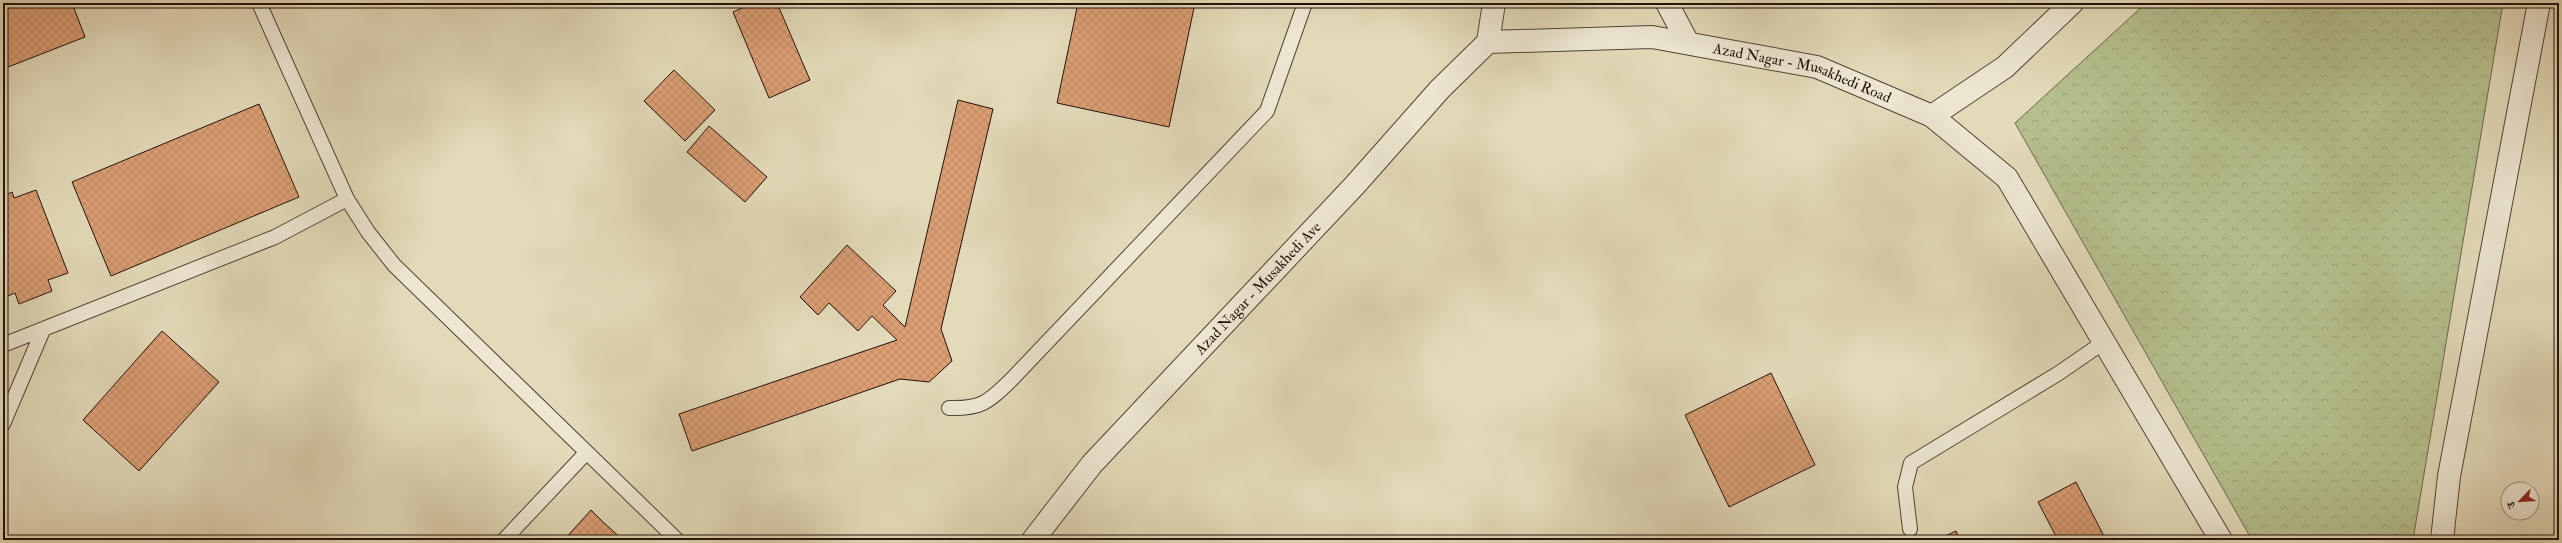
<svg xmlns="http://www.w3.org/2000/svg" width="2562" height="543" font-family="'IM FELL Double Pica','Noto Serif Devanagari',serif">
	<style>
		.forest { fill: url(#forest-crowns); stroke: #6c684c }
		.building { fill: url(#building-cross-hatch); stroke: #231109 }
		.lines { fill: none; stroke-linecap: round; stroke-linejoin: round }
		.service-casing { stroke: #534335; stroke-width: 16 }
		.tertiary-casing { stroke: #534335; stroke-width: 24 }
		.service { stroke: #ede7d2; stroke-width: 14 }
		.tertiary { stroke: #ede7d2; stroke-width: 22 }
		.labels { text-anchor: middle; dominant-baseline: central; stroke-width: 4; stroke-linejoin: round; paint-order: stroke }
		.street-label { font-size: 15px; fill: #231109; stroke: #ede7d2 }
	</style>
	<defs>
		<pattern id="forest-crowns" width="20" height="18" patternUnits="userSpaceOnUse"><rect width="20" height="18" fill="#b5bf8e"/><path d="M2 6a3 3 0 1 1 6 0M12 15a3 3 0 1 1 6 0" fill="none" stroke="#9ba379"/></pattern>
		<pattern id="building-cross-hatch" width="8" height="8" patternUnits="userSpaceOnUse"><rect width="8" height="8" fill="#dc9f75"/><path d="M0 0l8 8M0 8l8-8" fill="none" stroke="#bc8864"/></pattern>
	</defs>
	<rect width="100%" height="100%" fill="#e3dab9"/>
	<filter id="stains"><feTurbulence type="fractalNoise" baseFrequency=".005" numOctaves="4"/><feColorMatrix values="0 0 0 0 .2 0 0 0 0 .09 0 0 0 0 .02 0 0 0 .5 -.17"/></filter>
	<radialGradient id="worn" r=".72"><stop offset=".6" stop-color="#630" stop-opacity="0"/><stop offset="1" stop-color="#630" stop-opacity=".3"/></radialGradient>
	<path class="forest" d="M 2146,3 L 2503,3 L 2413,540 L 2252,540 L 2015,123 Z"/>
	<path class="building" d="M 3,3 L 72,3 L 85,37 L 3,69 Z
		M 753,3 L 777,3 L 810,80 L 769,98 L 733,12 Z
		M 1078,3 L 1195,3 L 1169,127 L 1057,103 Z
		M 674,70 L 715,110 L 685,141 L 644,101 Z
		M 958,100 L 993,109 L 941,329 L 952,361 L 929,382 L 900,379 L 692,451 L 679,414 L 897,340 L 872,316 L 858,331 L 829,303 L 818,315 L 800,297 L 847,245 L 896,291 L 883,305 L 905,327 Z
		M 259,104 L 299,197 L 111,276 L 72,182 Z
		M 709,126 L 767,177 L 745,202 L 687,152 Z
		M 36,190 L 68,273 L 48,280 L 52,291 L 19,304 L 15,293 L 3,298 L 3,196 L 12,192 L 14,198 Z
		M 162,331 L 219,382 L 139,471 L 83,420 Z
		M 1771,373 L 1815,465 L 1729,507 L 1685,415 Z
		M 2076,482 L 2106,540 L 2058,540 L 2038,502 Z
		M 591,510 L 603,522 L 623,540 L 564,540 Z
		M 1956,531 L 1960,540 L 1937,540 Z"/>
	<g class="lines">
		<defs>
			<path id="service" d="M 259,3 L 347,199
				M 3,345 L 275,237 L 347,199 L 368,232 L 394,265 L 677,540
				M 949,408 C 983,409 989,401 1012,379 L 1267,111 L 1305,3
				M 3,424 L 43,330
				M 1910,529 L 1905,487 L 1911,463 L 2059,373 L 2104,342
				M 504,540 L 586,453"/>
			<g id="tertiary">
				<path d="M 1667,3 L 1688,43"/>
				<path d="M 1488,42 L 1494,3"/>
				<path d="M 1932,116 L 2005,67 L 2072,3"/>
				<path id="s1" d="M 1033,540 L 1092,464 L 1355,185 L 1440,89 L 1488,42 L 1652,37 L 1817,67 L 1932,116 L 2007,178 L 2221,540"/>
				<path d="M 2442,540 L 2449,476 L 2539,3"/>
			</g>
		</defs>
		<use href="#service" class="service-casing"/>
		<use href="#tertiary" class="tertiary-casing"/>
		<use href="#service" class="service"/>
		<use href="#tertiary" class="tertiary"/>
	</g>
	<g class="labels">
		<g class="street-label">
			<text stroke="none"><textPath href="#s1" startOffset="994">Azad Nagar - Musakhedi Road</textPath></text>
			<text stroke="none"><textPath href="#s1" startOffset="338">Azad Nagar - Musakhedi Ave</textPath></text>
		</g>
	</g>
	<rect width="2562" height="543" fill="none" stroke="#e3dab9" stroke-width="16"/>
	<rect x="4" y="4" width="2554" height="535" fill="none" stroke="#231109" stroke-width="2"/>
	<rect x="8" y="8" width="2546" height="527" fill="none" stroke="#231109"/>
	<g transform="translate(2520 501) rotate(245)"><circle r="19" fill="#ede7d2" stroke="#9c9182"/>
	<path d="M0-3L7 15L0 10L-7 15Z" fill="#8f2418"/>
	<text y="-6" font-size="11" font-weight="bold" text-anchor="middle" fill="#231109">उ</text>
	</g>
	<rect width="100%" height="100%" filter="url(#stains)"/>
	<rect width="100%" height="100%" fill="url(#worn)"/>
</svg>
